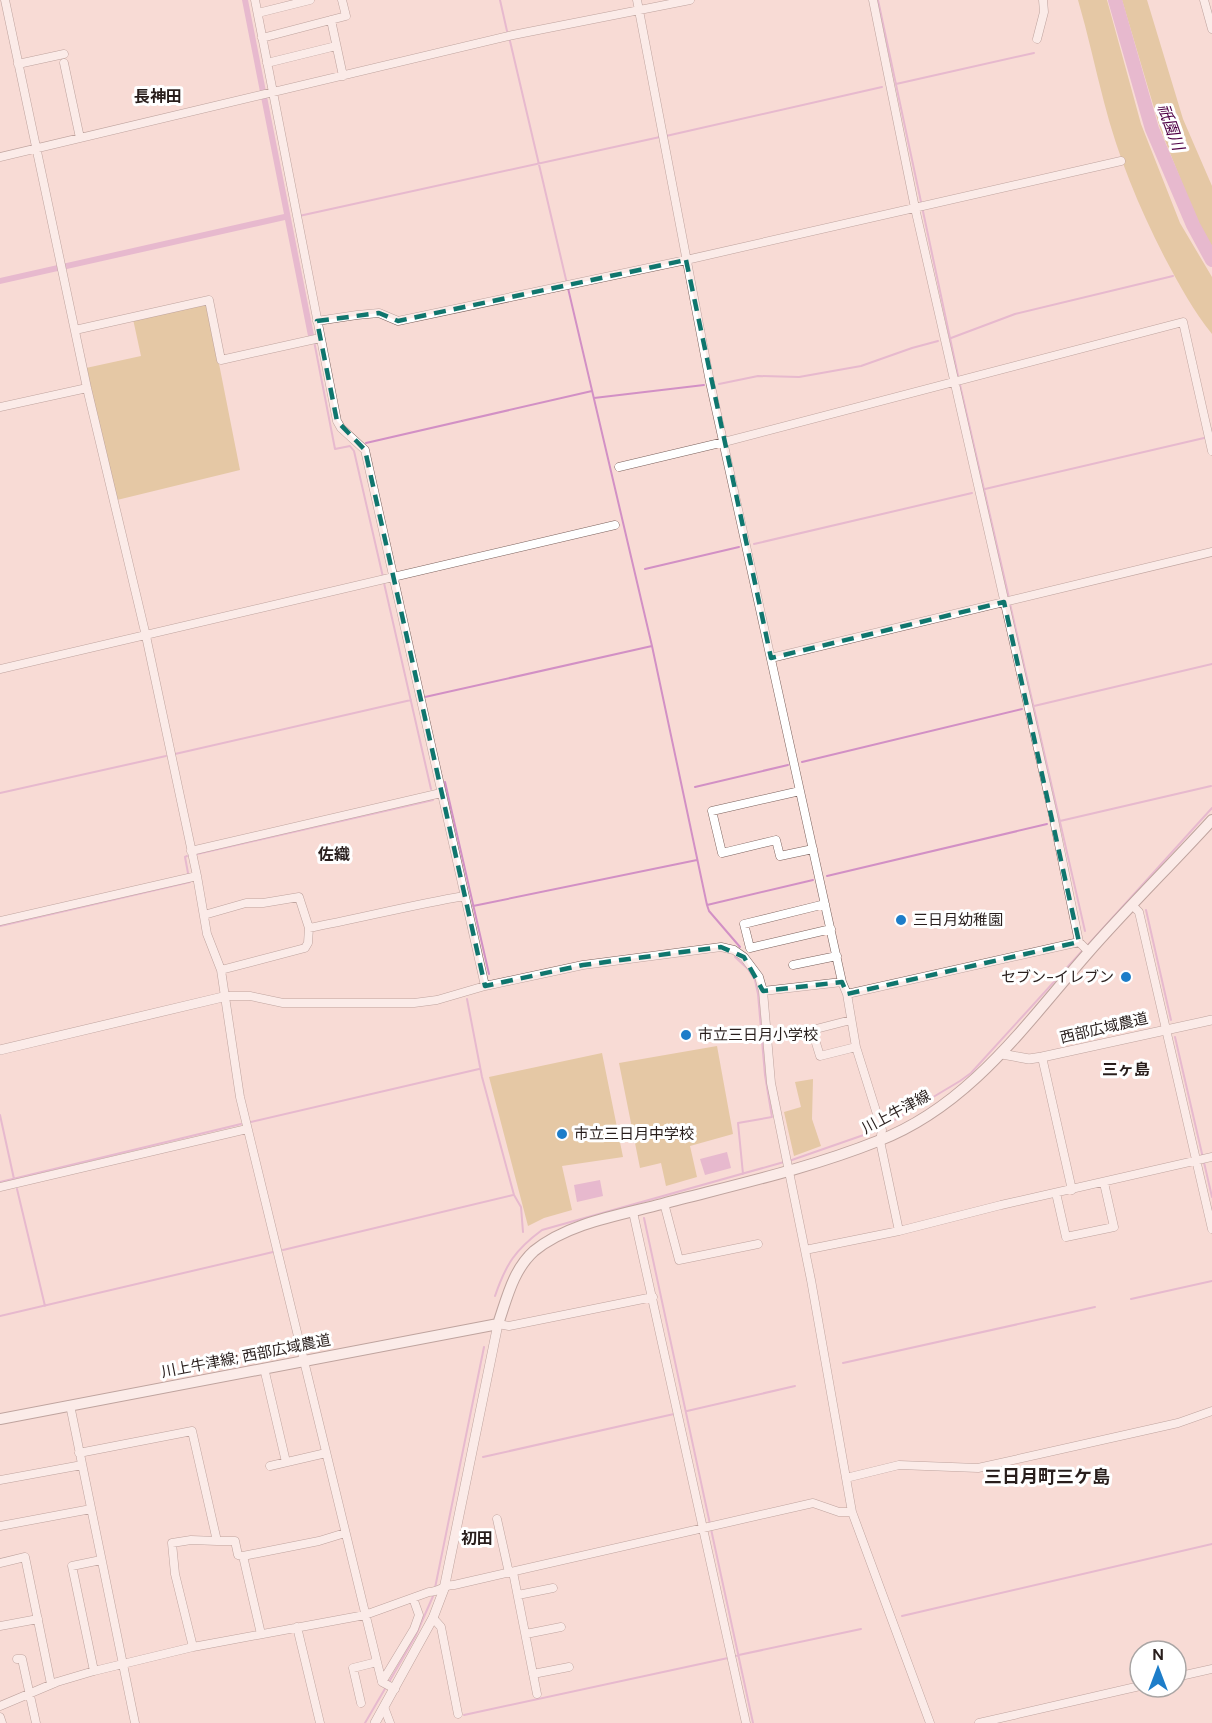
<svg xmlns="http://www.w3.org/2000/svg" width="1212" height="1723" font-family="'DM Sans','Noto Sans JP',sans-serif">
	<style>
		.green { fill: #ceb16a }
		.water { fill: #d290c5 }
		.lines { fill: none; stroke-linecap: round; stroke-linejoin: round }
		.stream { stroke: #d290c5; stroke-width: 2 }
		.river { stroke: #d290c5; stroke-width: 14 }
		.minor-casing { stroke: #7a615c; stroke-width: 9 }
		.tertiary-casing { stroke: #7a615c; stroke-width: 10 }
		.secondary-casing { stroke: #7a615c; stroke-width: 12 }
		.minor { stroke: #fff; stroke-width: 8 }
		.tertiary { stroke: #fff; stroke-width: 9 }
		.secondary { stroke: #fff; stroke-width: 10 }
		.marked { fill: none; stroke: #0f766e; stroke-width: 4.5; stroke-dasharray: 12 8; stroke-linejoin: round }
		.poi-dot { fill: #1d7dc9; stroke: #fff; stroke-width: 2 }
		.labels { text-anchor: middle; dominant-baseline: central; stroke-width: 6; stroke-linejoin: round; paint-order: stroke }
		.poi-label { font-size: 15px; fill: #281e1c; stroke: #fff; text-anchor: start }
		.street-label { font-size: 15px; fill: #281e1c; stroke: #fff }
		.neighbourhood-label { font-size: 16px; font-weight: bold; fill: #281e1c; stroke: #fff }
		.water-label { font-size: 16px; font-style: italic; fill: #4f0046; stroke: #fff }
		.quarter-label { font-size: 18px; font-weight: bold; fill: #281e1c; stroke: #fff }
	</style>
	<rect width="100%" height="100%" fill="#f8dbd5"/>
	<path class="green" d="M 1078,0 L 1107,0 L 1141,124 L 1180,223 L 1212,277 L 1212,334 C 1194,312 1180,286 1166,260 C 1140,210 1118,157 1104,102 C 1095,68 1088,34 1078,0 Z
		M 1122,0 L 1147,0 L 1183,119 L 1212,186 L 1212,247 L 1200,228 L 1160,128 Z
		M 207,303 L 240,470 L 117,500 L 86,368 L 141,356 L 133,319 Z
		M 717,1046 L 733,1134 L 690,1146 L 697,1177 L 666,1186 L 661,1163 L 640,1168 L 619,1063 Z
		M 602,1053 L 623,1157 L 562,1166 L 572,1210 L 544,1218 L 528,1226 L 489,1077 Z
		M 813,1079 L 812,1119 L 821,1146 L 794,1156 L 784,1112 L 801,1107 L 795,1082 Z"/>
	<path class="water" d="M 242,0 L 248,0 L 314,335 L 308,336 L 285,220 L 0,284 L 0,278 L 284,214 Z
		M 727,1152 L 731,1168 L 705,1175 L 700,1159 Z
		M 600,1180 L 603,1196 L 577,1202 L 574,1185 Z"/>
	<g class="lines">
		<path class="stream" d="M 500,0 L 507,31
			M 878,0 L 960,385 L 1009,598
			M 510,41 L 652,646 L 707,905 L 709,911 L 740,947
			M 896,84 L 1034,53
			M 666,136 L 882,87
			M 299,216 L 660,137
			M 951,338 L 1015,314 L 1173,276
			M 314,341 L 335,449 L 350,446 L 354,451 L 383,577
			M 719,384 L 758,376 L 799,377 L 861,366 L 912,348 L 938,341
			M 594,398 L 704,385
			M 366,443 L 592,391
			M 985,489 L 1204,438
			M 754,544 L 972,493
			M 645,569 L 739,547
			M 384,583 L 431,789
			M 1010,604 L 1085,931
			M 425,697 L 652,646
			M 1034,706 L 1212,664
			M 175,754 L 411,700
			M 802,762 L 1022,709
			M 445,782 L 489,974
			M 695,787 L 788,765
			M 0,793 L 166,756
			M 1060,821 L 1211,786
			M 197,854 L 433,800
			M 187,856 L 185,857 L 188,873
			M 827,876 L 1047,824
			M 707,905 L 813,880
			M 473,906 L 697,860
			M 1146,910 L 1171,1020
			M 0,926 L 190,882
			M 1087,946 L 1212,808
			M 735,957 L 748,969 L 755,980 L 758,994 L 765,1075 L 772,1117 L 738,1123 L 743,1174
			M 467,999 L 482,1077 L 514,1195 L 521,1207 L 523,1232
			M 1175,1037 L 1212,1197
			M 0,1115 L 14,1179
			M 251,1122 L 479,1069
			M 789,1161 L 878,1130 L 960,1081 L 971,1073 L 1083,950
			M 0,1182 L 241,1124
			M 17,1189 L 45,1306
			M 644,1218 L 710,1524
			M 283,1250 L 513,1195
			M 495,1296 C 506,1264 515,1250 542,1230 L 784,1162
			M 1131,1299 L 1212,1281
			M 0,1316 L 273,1252
			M 843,1363 L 1095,1307
			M 687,1411 L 795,1386
			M 483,1457 L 674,1414
			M 711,1529 L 753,1723
			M 435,1588 L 484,1347
			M 902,1616 L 1212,1544
			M 734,1656 L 861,1629
			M 389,1682 L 415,1637 L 434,1594
			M 464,1715 L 728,1658
			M 365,1723 L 386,1687"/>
		<path class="river" d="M 1115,0 L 1152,129 L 1193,225 L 1212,260"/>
		<defs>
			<path id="minor" d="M 5,0 L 87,388 L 146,636 L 197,876 L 207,934 L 221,970 L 240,1097 L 377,1662 L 382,1682 L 395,1689
				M 255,0 L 337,421 L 341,428 L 365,450 L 485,986
				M 637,0 L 710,382 L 842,982 L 847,994 L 856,1047 L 882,1130 L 880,1141 L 899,1231
				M 873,0 L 915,208 L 1053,815 L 1079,942 L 1089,952
				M 1204,0 L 1212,29
				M 258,13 L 310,0
				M 331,20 L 343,76
				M 262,38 L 346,16 L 342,0
				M 1037,39 L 1044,12 L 1043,0
				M 64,63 L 80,138
				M 267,63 L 336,46
				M 18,64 L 64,54
				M 0,157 L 513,35 L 690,0
				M 317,321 L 357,315 L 379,313 L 398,321 L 686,260 L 1121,161
				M 75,330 L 209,300 L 221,360 L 320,338
				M 0,407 L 87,388
				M 619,467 L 724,442 L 1183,322 L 1212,451
				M 771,658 L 1212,552
				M 0,669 L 615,525
				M 800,791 L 712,811 L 722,853 L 776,840 L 780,856 L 813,849
				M 191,851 L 441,793
				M 825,904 L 744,924 L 750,948 L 831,929
				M 1132,905 L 1139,912 L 1212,1229
				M 204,915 L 246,903 L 263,903 L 299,897 L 309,928 C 361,918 412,905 464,896
				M 0,921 L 197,876
				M 793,965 L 837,956
				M 221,970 L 305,948 L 308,943 L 309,928
				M 763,991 L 842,982
				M 847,994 L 1079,942
				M 851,1020 L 812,1030 L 820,1056 L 856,1047
				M 1042,1057 L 1072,1190
				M 0,1187 L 247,1129
				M 1056,1193 L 1066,1237 L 1114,1227 L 1104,1183
				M 664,1203 L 679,1260 L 758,1244
				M 633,1212 L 746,1723
				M 805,1250 L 899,1231 L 1001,1205 L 1212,1157
				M 498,1324 L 509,1326 L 653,1297
				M 264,1368 L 286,1462
				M 70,1405 L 135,1723
				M 79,1453 L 192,1431 L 217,1541 L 235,1541 L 238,1555 L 243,1556 L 261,1634
				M 270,1466 L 326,1453
				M 846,1478 L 899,1465 L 978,1468 L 1178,1423 L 1212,1411
				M 0,1480 L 82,1465
				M 852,1512 L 930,1723
				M 497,1519 L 509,1573
				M 0,1526 L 91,1509
				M 243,1556 L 319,1541 L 345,1533
				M 0,1563 L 25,1557 L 51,1684
				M 513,1572 L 537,1694
				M 518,1595 L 553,1588
				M 433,1618 L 441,1627 L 458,1714
				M 0,1626 L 38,1619
				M 297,1627 L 320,1723
				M 526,1634 L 561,1627
				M 193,1647 L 175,1574 L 172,1543 L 191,1540 L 217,1541
				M 17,1659 L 22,1659 L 36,1723
				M 94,1671 L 72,1566 L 101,1560
				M 533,1674 L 569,1667
				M 1176,1677 L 1212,1669
				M 382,1682 L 414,1629 L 419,1615 L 413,1598
				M 361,1703 L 353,1668 L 377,1662
				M 0,1706 L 57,1682 L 94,1671 L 193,1647 L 365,1615 L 429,1592 C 440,1592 445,1584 454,1585 L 813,1503 L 839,1512 L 852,1512 L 811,1280 L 771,1083 L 763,991 L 759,977 L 744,957 L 734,950 L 721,947 L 583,965 L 485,986 L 437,1000 L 414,1003 L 283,1003 L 250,996 L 227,996
				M 384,1707 L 390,1723
				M 0,1717 L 2,1723
				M 979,1723 L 1140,1686"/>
			<path id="tertiary" d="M 0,1050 L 227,996
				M 1002,1054 L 1029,1059 L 1042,1057 L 1212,1020
				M 375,1723 L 433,1618 L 444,1589 L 498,1324"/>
			<path id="secondary" d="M 0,1419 L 498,1324 C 507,1298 513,1270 534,1251 C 568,1223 620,1215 662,1204 C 734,1185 808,1169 878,1141 C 969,1106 1025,1025 1087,954 C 1127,908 1171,865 1212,820"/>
		</defs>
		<use href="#minor" class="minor-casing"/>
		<use href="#tertiary" class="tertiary-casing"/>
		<use href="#secondary" class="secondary-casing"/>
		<use href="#minor" class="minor"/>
		<use href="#tertiary" class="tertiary"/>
		<use href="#secondary" class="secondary"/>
	</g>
	<path d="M0 0H1212V1723H0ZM 686,260 L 771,658 L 1004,602 L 1079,942 L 847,994 L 842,982 L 763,991 L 744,957 L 721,947 L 583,965 L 485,986 L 365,450 L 337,421 L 317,321 L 379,313 L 398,321 Z" fill="#f8dbd5" fill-opacity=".55" fill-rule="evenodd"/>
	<path class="marked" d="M 686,260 L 771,658 L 1004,602 L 1079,942 L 847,994 L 842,982 L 763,991 L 744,957 L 721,947 L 583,965 L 485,986 L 365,450 L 337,421 L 317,321 L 379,313 L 398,321 Z"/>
	<g class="poi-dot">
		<circle cx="901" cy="920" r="6"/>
		<circle cx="1126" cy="977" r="6"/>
		<circle cx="686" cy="1035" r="6"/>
		<circle cx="562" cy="1134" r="6"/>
	</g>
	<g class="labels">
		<g class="poi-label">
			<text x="913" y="920">三日月幼稚園</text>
			<text x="1114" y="977" text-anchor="end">セブン-イレブン</text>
			<text x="698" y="1035">市立三日月小学校</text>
			<text x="574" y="1134">市立三日月中学校</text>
		</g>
		<g class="street-label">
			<text transform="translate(1104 1028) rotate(-13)">西部広域農道</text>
			<text transform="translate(896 1112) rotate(-28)">川上牛津線</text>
			<text transform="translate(246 1356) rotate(-11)">川上牛津線; 西部広域農道</text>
		</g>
		<g class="neighbourhood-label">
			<text x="158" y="96">長神田</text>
			<text x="334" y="854">佐織</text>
			<text x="1126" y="1069">三ヶ島</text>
			<text x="477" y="1538">初田</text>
		</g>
		<g class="water-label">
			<text transform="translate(1171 127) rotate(70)">祇園川</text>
		</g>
		<g class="quarter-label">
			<text x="1047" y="1477">三日月町三ケ島</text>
		</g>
	</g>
	<g transform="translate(1158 1669)"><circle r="28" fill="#ffffff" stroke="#a9a5a4" stroke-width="1.5"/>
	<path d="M0-4.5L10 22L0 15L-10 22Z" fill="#1d7dc9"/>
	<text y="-9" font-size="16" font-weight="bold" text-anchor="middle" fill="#281e1c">N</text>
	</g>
</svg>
